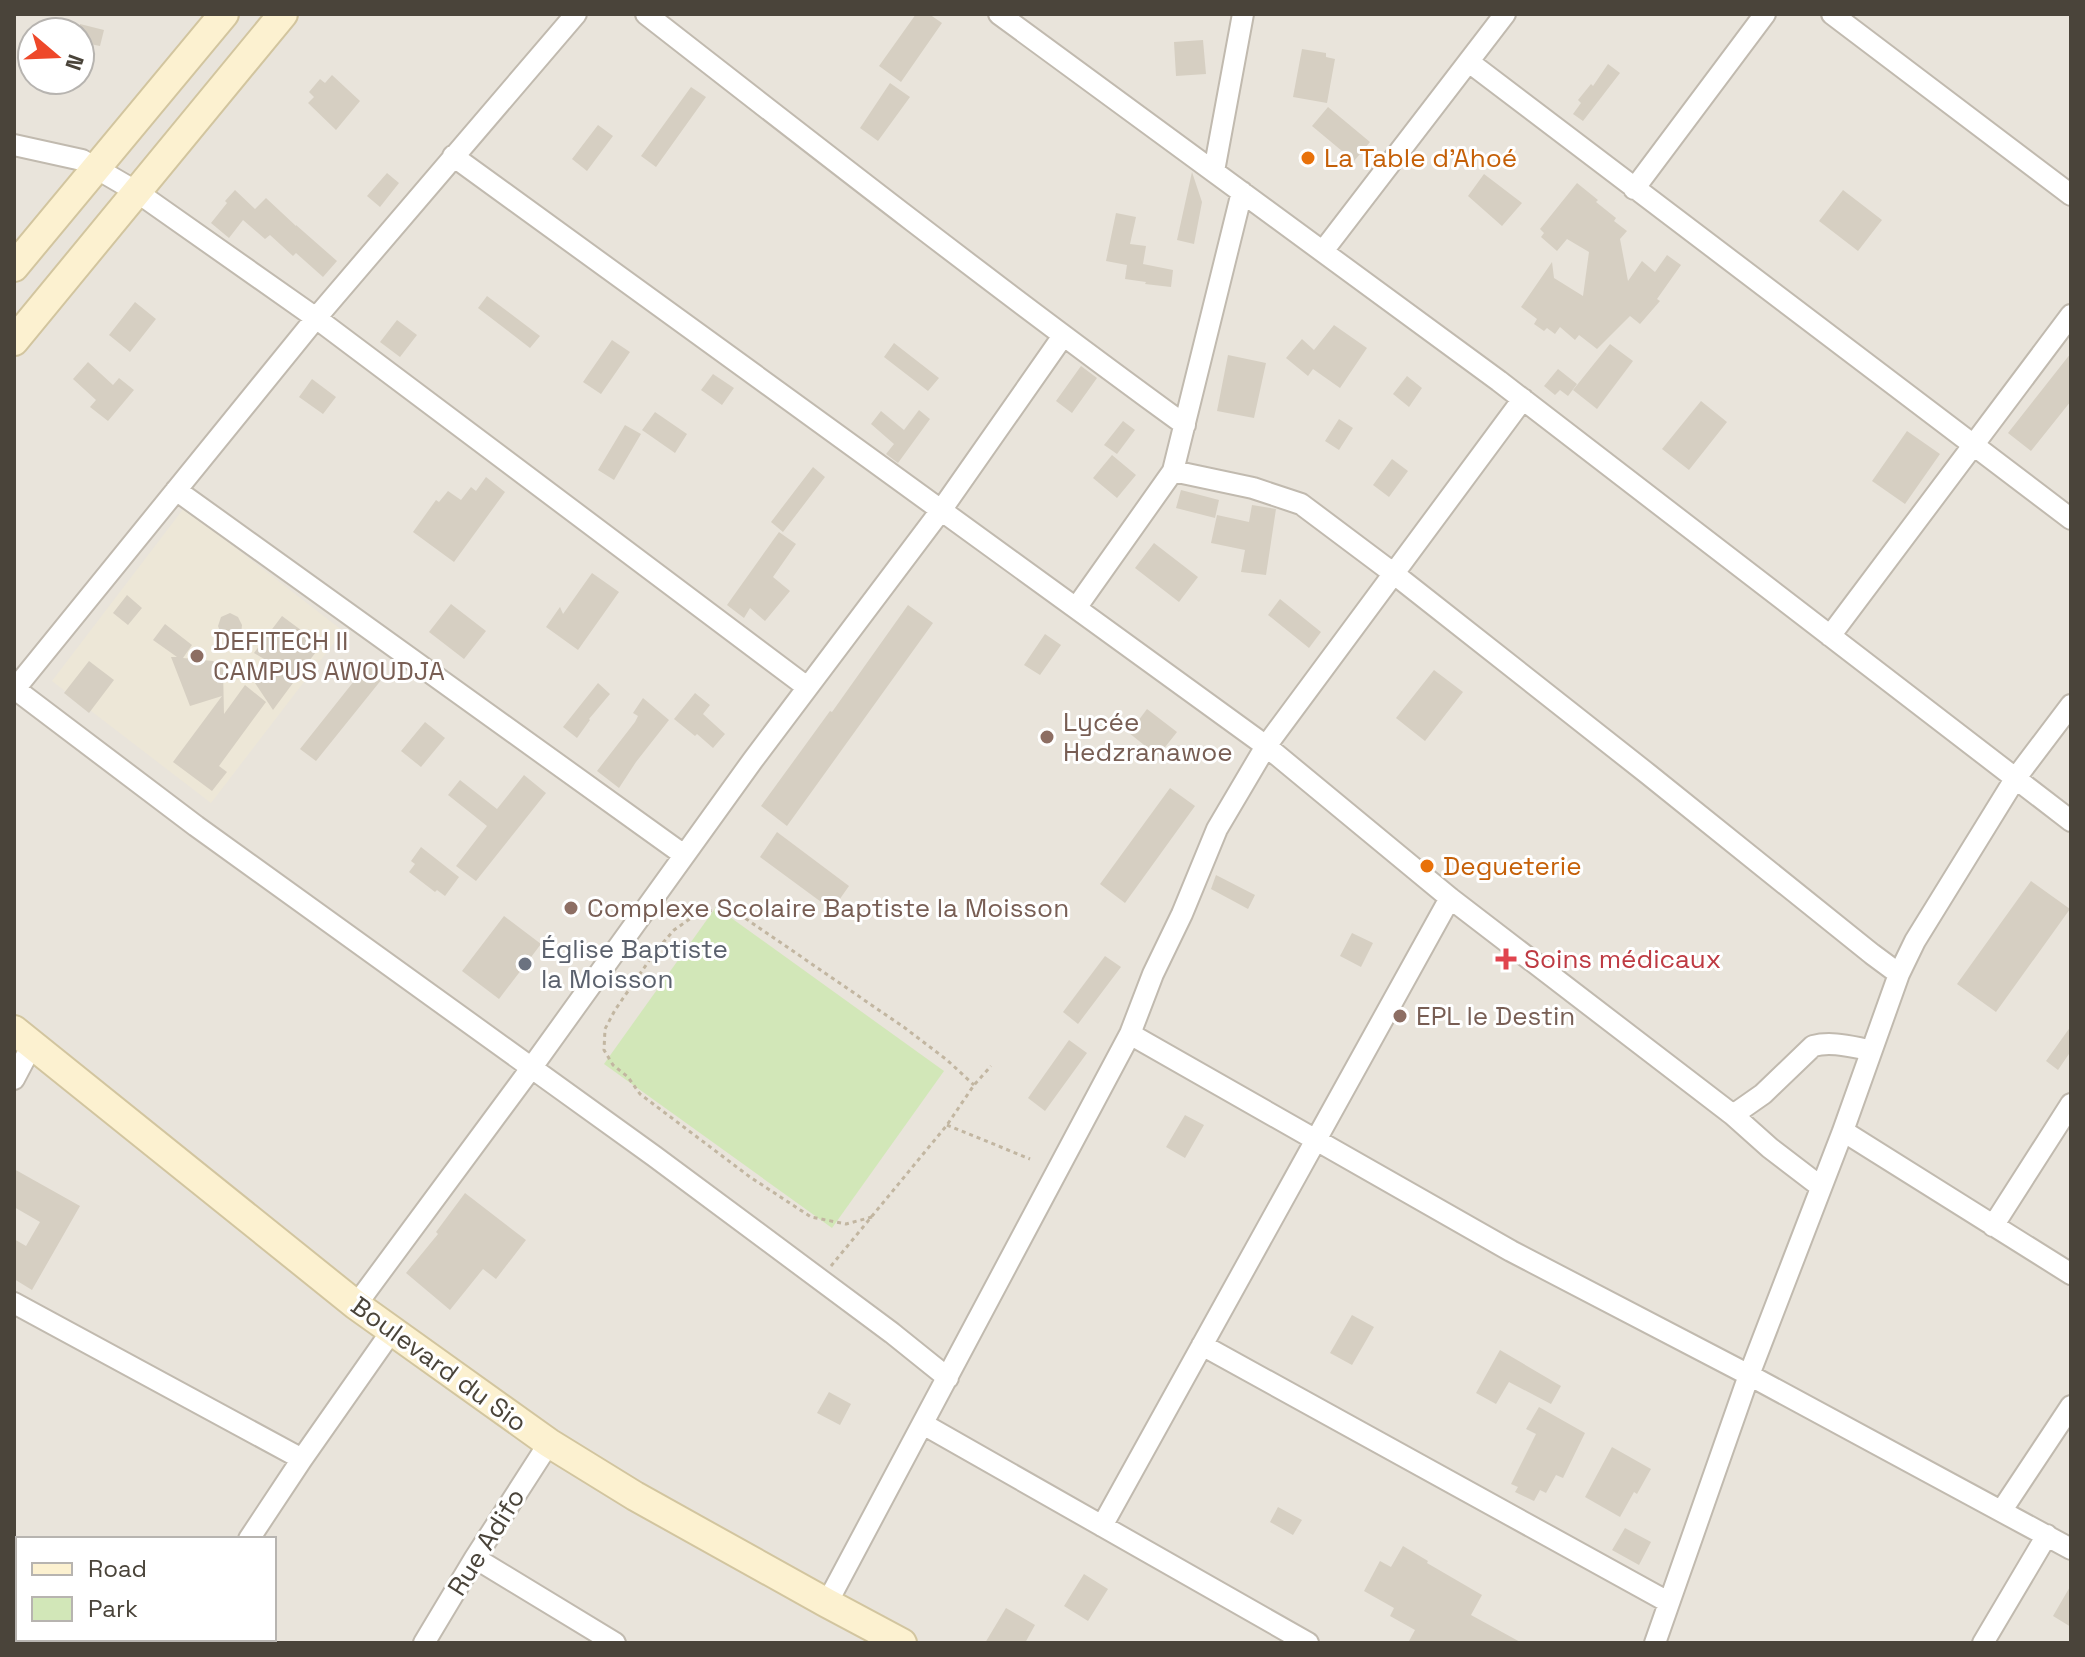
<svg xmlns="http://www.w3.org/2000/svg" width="2085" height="1657" font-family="'Space Grotesk',sans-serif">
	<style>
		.residential { fill: #e9e4db; fill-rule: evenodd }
		.education { fill: #ede7d7 }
		.green { fill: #d2e7b8 }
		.building { fill: #d6cfc2 }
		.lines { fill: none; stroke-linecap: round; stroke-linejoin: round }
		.street-casing { stroke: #c1baaf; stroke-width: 24 }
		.secondary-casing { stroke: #d2c59f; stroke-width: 32 }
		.path { stroke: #c2b6a1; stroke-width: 3; stroke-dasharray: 4 4; stroke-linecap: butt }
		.street { stroke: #fff; stroke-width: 20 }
		.secondary { stroke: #fcf1d0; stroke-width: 28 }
		.food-dot { fill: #e8710a; stroke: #fff; stroke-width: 3 }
		.education-dot { fill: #8d6e63; stroke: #fff; stroke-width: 3 }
		.health-dot { fill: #e0444e; stroke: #fff; stroke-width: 3 }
		.worship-dot { fill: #6b7280; stroke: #fff; stroke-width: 3 }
		.labels { text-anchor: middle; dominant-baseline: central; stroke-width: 6; stroke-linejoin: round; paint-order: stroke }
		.food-label { font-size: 26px; fill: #c56008; stroke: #fff; text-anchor: start }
		.education-label { font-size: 26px; fill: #785e54; stroke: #fff; text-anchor: start }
		.worship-label { font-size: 26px; fill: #5b616d; stroke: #fff; text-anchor: start }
		.health-label { font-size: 26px; fill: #be3a42; stroke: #fff; text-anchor: start }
		.street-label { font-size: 26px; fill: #4a443a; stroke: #fff }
	</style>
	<rect width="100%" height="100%" fill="#f5f3ec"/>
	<path class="residential" d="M 14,14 L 2071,14 L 2071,1643 L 14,1643 ZM 32,32 L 80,32 L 80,80 L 32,80 ZM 18,1539 L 274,1539 L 274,1639 L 18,1639 Z"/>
	<path class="education" d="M 184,508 L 343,631 L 211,803 L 52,681 Z"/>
	<path class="green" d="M 716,907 L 944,1071 L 832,1228 L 604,1064 Z"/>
	<path class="building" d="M 916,14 L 929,14 L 942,23 L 901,82 L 879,66 Z
		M 80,24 L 104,30 L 100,46 L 80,42 Z
		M 1203,40 L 1206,74 L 1176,76 L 1174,42 Z
		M 1302,49 L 1326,53 L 1326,57 L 1335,59 L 1327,103 L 1293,97 Z
		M 1608,64 L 1620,73 L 1583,121 L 1573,114 L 1581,103 L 1578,100 L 1591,84 L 1593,86 Z
		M 332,75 L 360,101 L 336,130 L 308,103 L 314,97 L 309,92 L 320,79 L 325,83 Z
		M 890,83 L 910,97 L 878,141 L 860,128 Z
		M 691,87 L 706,97 L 656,167 L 641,156 Z
		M 1328,107 L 1370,142 L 1354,161 L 1312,126 Z
		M 598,125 L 613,136 L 587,171 L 572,159 Z
		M 1192,172 L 1202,202 L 1194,244 L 1177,240 Z
		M 387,173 L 399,183 L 380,207 L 367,196 Z
		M 1484,174 L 1522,203 L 1502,226 L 1468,196 Z
		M 1577,183 L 1598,200 L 1596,202 L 1616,218 L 1614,221 L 1627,231 L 1620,239 L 1628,281 L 1642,261 L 1655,272 L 1667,255 L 1681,265 L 1657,299 L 1660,301 L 1640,324 L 1630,316 L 1597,349 L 1579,335 L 1575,340 L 1560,327 L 1555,334 L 1547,328 L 1544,331 L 1534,324 L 1537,319 L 1521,307 L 1552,262 L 1554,278 L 1583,296 L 1589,252 L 1567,239 L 1557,251 L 1541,237 L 1544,233 L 1540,229 Z
		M 235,190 L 255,209 L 266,198 L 296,226 L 296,225 L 337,261 L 323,277 L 296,253 L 293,256 L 270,235 L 265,239 L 243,220 L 229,238 L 211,223 L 227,203 L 225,201 Z
		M 1843,190 L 1882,220 L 1858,251 L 1819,221 Z
		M 1116,213 L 1136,217 L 1130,244 L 1146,246 L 1143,264 L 1173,270 L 1171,287 L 1145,284 L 1146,282 L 1125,279 L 1127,265 L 1106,261 Z
		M 487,296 L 540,336 L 530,348 L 478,308 Z
		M 135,302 L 156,319 L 130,352 L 109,335 Z
		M 397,320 L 417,335 L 400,357 L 380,342 Z
		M 1334,325 L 1367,348 L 1340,388 L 1313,369 L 1308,376 L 1286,358 L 1302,339 L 1314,350 Z
		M 612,340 L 630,352 L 601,394 L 583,382 Z
		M 894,343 L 939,378 L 928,391 L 884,357 Z
		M 1610,344 L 1633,361 L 1597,409 L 1573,390 Z
		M 2071,353 L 2071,401 L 2031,451 L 2008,433 Z
		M 1228,355 L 1266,363 L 1254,418 L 1217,411 Z
		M 88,362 L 113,385 L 119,378 L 134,390 L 108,421 L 90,407 L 96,400 L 73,379 Z
		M 1081,366 L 1097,378 L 1072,413 L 1056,401 Z
		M 1558,369 L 1577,384 L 1568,396 L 1560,390 L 1555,395 L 1544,386 Z
		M 713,374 L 734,388 L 722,405 L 701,390 Z
		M 1407,376 L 1422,388 L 1409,407 L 1393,394 Z
		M 312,379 L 336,397 L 323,414 L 299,397 Z
		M 1701,401 L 1727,422 L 1689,470 L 1662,449 Z
		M 919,410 L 930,419 L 898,463 L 886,454 L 894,444 L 871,424 L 881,411 L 904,430 Z
		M 655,412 L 687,434 L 675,453 L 642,430 Z
		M 1339,419 L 1353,428 L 1339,450 L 1325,441 Z
		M 1123,421 L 1135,430 L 1117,454 L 1104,445 Z
		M 625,425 L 641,434 L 614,480 L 598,470 Z
		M 1907,431 L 1940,454 L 1905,504 L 1872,481 Z
		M 1112,455 L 1136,475 L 1117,498 L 1093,478 Z
		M 1392,459 L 1408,471 L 1389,497 L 1373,485 Z
		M 813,467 L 825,477 L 783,532 L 771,522 Z
		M 486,477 L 505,492 L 454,562 L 413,532 L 436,500 L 439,502 L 448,491 L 461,500 L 471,487 L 476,491 Z
		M 1181,490 L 1219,500 L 1215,518 L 1176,508 Z
		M 1252,505 L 1276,509 L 1266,575 L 1241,572 L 1245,550 L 1211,543 L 1217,515 L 1249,522 Z
		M 779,532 L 796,544 L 773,577 L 790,591 L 765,621 L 750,608 L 744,618 L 727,605 Z
		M 1154,543 L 1198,577 L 1179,602 L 1135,568 Z
		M 592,573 L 619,592 L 578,650 L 546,627 L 560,607 L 563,614 Z
		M 127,595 L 142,608 L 128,625 L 113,613 Z
		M 1280,599 L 1321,632 L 1309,648 L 1268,615 Z
		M 451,604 L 486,631 L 464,659 L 429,632 Z
		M 908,605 L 933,623 L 787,826 L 761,806 L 830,711 L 832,712 Z
		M 230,613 L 238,617 L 242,625 L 241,635 L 228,638 L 221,634 L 218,626 L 221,617 Z
		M 282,616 L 321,645 L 273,710 L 251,677 L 260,665 L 276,666 L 254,653 Z
		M 165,624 L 192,645 L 183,658 L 213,661 L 223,669 L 224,714 L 245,685 L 266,702 L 219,766 L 227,772 L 212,791 L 173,762 L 222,696 L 190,706 L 171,657 L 177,657 L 153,640 Z
		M 1045,634 L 1061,645 L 1040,675 L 1024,665 Z
		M 89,661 L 114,680 L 89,713 L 64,693 Z
		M 370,661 L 386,674 L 316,761 L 300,749 Z
		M 1434,670 L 1463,692 L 1425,741 L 1396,718 Z
		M 598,683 L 610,694 L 589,719 L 590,720 L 577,738 L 563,727 Z
		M 695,693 L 710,705 L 703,714 L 725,734 L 713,748 L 697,734 L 695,736 L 674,719 Z
		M 643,698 L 669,720 L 636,762 L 619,788 L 597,771 L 635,722 L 638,716 L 633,713 Z
		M 1147,709 L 1177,732 L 1158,756 L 1129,733 Z
		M 425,722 L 445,738 L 421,767 L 401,751 Z
		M 524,775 L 546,793 L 476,881 L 456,866 L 487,826 L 448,795 L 460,780 L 497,809 Z
		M 1170,788 L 1195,806 L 1125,903 L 1100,884 Z
		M 777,832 L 849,886 L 832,910 L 760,857 Z
		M 421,847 L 459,877 L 445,896 L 437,890 L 435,892 L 409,872 L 415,864 L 411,861 Z
		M 1216,875 L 1255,895 L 1248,909 L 1211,889 Z
		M 2031,881 L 2070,909 L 1996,1012 L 1957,984 Z
		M 504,916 L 541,944 L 499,999 L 462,971 Z
		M 1352,933 L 1373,943 L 1361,967 L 1340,956 Z
		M 1105,956 L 1121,967 L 1078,1024 L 1063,1012 Z
		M 2071,1026 L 2071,1051 L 2058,1070 L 2046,1061 Z
		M 1069,1040 L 1087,1053 L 1045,1111 L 1028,1098 Z
		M 1185,1115 L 1204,1125 L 1185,1158 L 1166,1147 Z
		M 14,1169 L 80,1206 L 32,1290 L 14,1279 L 14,1239 L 26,1246 L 40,1222 L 14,1207 Z
		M 465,1193 L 526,1240 L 496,1279 L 483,1269 L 450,1310 L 406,1273 L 438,1234 L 436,1232 Z
		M 1352,1315 L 1374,1327 L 1352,1365 L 1330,1353 Z
		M 1500,1350 L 1561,1386 L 1551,1404 L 1509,1382 L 1496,1404 L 1476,1393 Z
		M 829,1392 L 851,1404 L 840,1425 L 817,1413 Z
		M 1539,1407 L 1585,1433 L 1563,1478 L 1556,1475 L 1546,1493 L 1540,1490 L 1534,1501 L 1515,1492 L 1518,1487 L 1511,1484 L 1536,1434 L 1526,1429 Z
		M 1612,1447 L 1651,1469 L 1637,1494 L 1634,1492 L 1620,1517 L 1585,1497 Z
		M 1278,1507 L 1302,1520 L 1293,1535 L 1270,1522 Z
		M 1625,1528 L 1651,1542 L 1639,1565 L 1612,1550 Z
		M 1403,1546 L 1428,1561 L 1427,1563 L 1482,1595 L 1471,1615 L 1522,1643 L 1408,1643 L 1415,1630 L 1390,1616 L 1394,1608 L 1364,1591 L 1380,1561 L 1391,1567 Z
		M 1084,1574 L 1108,1589 L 1088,1621 L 1064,1606 Z
		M 2071,1585 L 2071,1627 L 2053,1616 Z
		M 1006,1608 L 1035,1625 L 1025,1643 L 985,1643 Z"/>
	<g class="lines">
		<defs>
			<path id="street" d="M 646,14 C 824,153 1002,292 1185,425
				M 999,14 L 1499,381 L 2071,821
				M 1832,14 L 2071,195
				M 1469,62 L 2071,519
				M 14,145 L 82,160 L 137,192 L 316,318 L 807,687
				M 453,156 L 1266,746 L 1450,898 L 1733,1115 L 1770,1148 L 1821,1187
				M 1214,171 L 1243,14
				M 1634,189 L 1765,14
				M 1323,251 L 1505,14
				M 1173,471 L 1253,488 L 1301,504 L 1393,573 L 1648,774 L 1872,954 L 1899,974
				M 176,490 L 684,855
				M 1076,608 L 1173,471 L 1242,192
				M 1830,636 L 2071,315
				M 15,689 L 196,826 L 654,1156 L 892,1333 L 948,1378
				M 14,690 L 316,318 L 576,14
				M 1130,1034 L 1511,1251 L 1749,1375 L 2071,1549
				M 14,1079 L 32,1045
				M 1733,1115 L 1763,1094 L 1813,1046 C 1832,1041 1852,1047 1870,1050
				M 1843,1131 L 2071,1274
				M 1993,1226 L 2071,1104
				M 14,1303 L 302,1459
				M 356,1305 L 532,1067 L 753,760 L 942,509 L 1063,336
				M 1202,1345 L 1668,1602
				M 923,1424 L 1308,1643
				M 2002,1510 L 2071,1406
				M 1102,1526 L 1450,898
				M 249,1539 L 302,1459 L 391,1332
				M 14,1553 L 18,1555
				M 475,1558 L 615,1643
				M 827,1603 L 1130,1034 L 1153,974 L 1182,914 L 1217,829 L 1266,746 L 1523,399
				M 171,1639 L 179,1643
				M 424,1643 L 475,1558 L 549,1443
				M 1655,1643 L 1749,1375 L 1843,1131 L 1899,974 L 1915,941 L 2015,779 L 2071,705
				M 1983,1643 L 2047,1535"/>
			<path id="secondary" d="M 14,267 L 224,14
				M 14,341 L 283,14
				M 14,1030 L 356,1305 L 549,1443 L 635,1496 L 827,1603 L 902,1643"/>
		</defs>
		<use href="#street" class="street-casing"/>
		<use href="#secondary" class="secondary-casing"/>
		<path class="path" d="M 947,1125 L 1030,1159
			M 872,1217 L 846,1224 L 811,1217 L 750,1177 L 640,1094 L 628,1077 L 613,1065 L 604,1050 L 605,1029 L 615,1010 L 655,952 L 674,930 L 694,916 L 708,911 L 727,909 L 739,914 L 905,1028 L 947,1060 L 974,1085
			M 831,1266 L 947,1125 L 974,1085 L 991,1066"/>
		<use href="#street" class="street"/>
		<use href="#secondary" class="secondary"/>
	</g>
	<g class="food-dot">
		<circle cx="1308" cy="158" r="8"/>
		<circle cx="1427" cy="866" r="8"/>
	</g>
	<g class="education-dot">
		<circle cx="197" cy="656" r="8"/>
		<circle cx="1047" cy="737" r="8"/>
		<circle cx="571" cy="908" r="8"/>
		<circle cx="1400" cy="1016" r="8"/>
	</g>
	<path class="health-dot" d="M1502 947h8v8h8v8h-8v8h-8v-8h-8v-8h8z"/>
	<circle class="worship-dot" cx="525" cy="964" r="8"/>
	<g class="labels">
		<g class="food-label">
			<text x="1324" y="158">La Table d’Ahoé</text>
			<text x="1443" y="866">Degueterie</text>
		</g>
		<g class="education-label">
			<text x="213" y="641">DEFITECH II<tspan x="213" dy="30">CAMPUS AWOUDJA</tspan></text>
			<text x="1063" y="722">Lycée<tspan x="1063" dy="30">Hedzranawoe</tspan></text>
			<text x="587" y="908">Complexe Scolaire Baptiste la Moisson</text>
			<text x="1416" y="1016">EPL le Destin</text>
		</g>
		<g class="worship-label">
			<text x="541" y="949">Église Baptiste<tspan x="541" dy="30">la Moisson</tspan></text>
		</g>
		<g class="health-label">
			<text x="1524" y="959">Soins médicaux</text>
		</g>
		<g class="street-label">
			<text transform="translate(439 1364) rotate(36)">Boulevard du Sio</text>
			<text transform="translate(486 1542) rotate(-58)">Rue Adifo</text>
		</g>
	</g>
	<rect width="2085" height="1657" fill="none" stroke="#4a443a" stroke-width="32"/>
	<rect x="16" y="1537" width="260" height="104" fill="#ffffff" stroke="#b7b4b0" stroke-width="2"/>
	<rect x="32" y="1563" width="40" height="12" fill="#fcf1d0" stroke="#b7b4b0" stroke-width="2"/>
	<text x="88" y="1577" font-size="24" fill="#4a443a">Road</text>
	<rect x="32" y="1597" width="40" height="24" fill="#d2e7b8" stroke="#b7b4b0" stroke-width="2"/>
	<text x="88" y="1617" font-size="24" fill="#4a443a">Park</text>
	<g transform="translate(56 56) rotate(109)"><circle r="38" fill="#ffffff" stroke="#b7b4b0" stroke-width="2"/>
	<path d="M0-6L14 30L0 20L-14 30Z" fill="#ee482a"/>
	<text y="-12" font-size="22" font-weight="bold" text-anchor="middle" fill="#4a443a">N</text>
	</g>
</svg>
